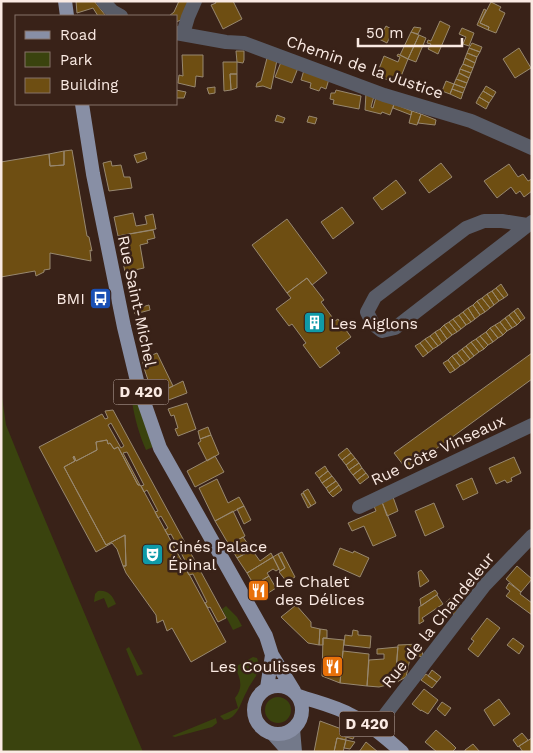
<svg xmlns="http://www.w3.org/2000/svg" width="533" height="753" font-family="'Work Sans',sans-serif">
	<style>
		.green { fill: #3a430e }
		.building { fill: #6e4e12; stroke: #988870; fill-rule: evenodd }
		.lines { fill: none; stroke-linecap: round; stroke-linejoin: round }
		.minor { stroke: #595c67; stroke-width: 14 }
		.secondary { stroke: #73798a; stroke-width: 14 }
		.primary { stroke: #888fa5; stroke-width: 14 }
		.labels { text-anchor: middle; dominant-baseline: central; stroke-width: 5; stroke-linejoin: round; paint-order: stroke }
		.shield { fill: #392218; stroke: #c0aea6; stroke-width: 1 }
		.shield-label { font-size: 15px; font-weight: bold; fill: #faeae3 }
		.street-label { font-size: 16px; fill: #faeae3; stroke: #392218 }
		.poi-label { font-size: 16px; fill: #faeae3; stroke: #392218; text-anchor: start }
	</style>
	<rect width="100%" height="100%" fill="#392218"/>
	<path class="green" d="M 1,390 L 6,425 L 32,489 L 143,752 L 1,752 Z
		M 137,401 L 153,447 L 146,450 C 139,434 135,419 132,402 Z
		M 98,591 C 108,590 112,595 116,604 L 108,608 L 104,598 L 94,602 L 95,594 Z
		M 226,606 L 237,617 L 242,626 L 233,630 L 222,609 Z
		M 129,647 L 143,674 L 137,676 L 126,649 Z
		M 253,657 L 257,658 C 263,673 252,679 247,691 C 241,701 238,719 224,720 L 220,716 L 238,708 L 235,698 C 244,687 240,678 235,667 Z
		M265 710a13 13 0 1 1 26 0a13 13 0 1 1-26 0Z
		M 216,718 L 217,723 L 212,727 L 175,737 L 172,736 Z"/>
	<path class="building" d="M 76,1 L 94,1 L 106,16 L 98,16 L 93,8 L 77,13 Z
		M 179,1 L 191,1 L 181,20 L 176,22 L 176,16 L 169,16 L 174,12 Z
		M 215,1 L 233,1 L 242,19 L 223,29 L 211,5 L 216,3 Z
		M 491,2 L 501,7 L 499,10 L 505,13 L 496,33 L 488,30 L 489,27 L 480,23 Z
		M 484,9 L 486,10 L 480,23 L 489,27 L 488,30 L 477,25 Z
		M 440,21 L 450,26 L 438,54 L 428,49 L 431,44 L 427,43 L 428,40 L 431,41 Z
		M 386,26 L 393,30 L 387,43 L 379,39 Z
		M 414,27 L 421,28 L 418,34 L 411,32 Z
		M 462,28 L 474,33 L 469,46 L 463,44 L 466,37 L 459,34 Z
		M 411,32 L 419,35 L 408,59 L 400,55 Z
		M 419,35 L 426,38 L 416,62 L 408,59 Z
		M 472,43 L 482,47 L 480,52 L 469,48 Z
		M 469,48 L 480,52 L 477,57 L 467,53 Z
		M 519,48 L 531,68 L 515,78 L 503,59 Z
		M 236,51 L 244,51 L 244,60 L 243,63 L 237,62 Z
		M 467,53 L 477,57 L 475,63 L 465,58 Z
		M 398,54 L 408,59 L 398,84 L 383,78 L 383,76 L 377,74 L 384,56 L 398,62 L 400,57 L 397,56 Z
		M 182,55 L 203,55 L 203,77 L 196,76 L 195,87 L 178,83 L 179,75 L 183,76 Z
		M 267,58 L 277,60 L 271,89 L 263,86 L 256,87 L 257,83 L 261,81 Z
		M 465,58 L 475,63 L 473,68 L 463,64 Z
		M 223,62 L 237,62 L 237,74 L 230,74 L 231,90 L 224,91 Z
		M 281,62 L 298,68 L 292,83 L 275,77 Z
		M 463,64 L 473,68 L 471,73 L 460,69 Z
		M 460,69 L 471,73 L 469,78 L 459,73 Z
		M 304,70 L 329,79 L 326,89 L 321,87 L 319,91 L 310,88 L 311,83 L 301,80 Z
		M 459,73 L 469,78 L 467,83 L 456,79 Z
		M 230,74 L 237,74 L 237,88 L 231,90 Z
		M 456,79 L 467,83 L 465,88 L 454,84 Z
		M 446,81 L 454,84 L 450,94 L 442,91 Z
		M 454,84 L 465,88 L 463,93 L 452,89 Z
		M 486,86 L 496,92 L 493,97 L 483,91 Z
		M 215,87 L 215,93 L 209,94 L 207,88 Z
		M 452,89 L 463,93 L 461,99 L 450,94 Z
		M 176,90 L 186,92 L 184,98 L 176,98 Z
		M 336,90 L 361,96 L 359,109 L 333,104 L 334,100 L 330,99 L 331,93 L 335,93 Z
		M 483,91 L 493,97 L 489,103 L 479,97 Z
		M 366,93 L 374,96 L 371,107 L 373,108 L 376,97 L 394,104 L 390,115 L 382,112 L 381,114 L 365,110 Z
		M 479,97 L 489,103 L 486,109 L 476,103 Z
		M 394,104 L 412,111 L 411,115 L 393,108 Z
		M 412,111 L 421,114 L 417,125 L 409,123 Z
		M 421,114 L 436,120 L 435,125 L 418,123 Z
		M 277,115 L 285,118 L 283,123 L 275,121 Z
		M 309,116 L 317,118 L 315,124 L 307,122 Z
		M 72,150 L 87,236 L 89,237 L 92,251 L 90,250 L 91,261 L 50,253 L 50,269 L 44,270 L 44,272 L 36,276 L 35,271 L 1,277 L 1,162 L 49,154 L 50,166 L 64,165 L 64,151 Z
		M 64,151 L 64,165 L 50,166 L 49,154 Z
		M 145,152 L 147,159 L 137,163 L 134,155 Z
		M 111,161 L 112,166 L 121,165 L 124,177 L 130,177 L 132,188 L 109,191 L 103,163 Z
		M 441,163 L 452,177 L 429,193 L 419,180 Z
		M 509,164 L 518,177 L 523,174 L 528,181 L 532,179 L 532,191 L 524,197 L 520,191 L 516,194 L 511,187 L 497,198 L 484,181 Z
		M 396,180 L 406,193 L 382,210 L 373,198 Z
		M 342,207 L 354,223 L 333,239 L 321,222 Z
		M 133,213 L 136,226 L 147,224 L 145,216 L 153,214 L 156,229 L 118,236 L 114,217 Z
		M 287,219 L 327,273 L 312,285 L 307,278 L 287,293 L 252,245 Z
		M 153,230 L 155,238 L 147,240 L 148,243 L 140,245 L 144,268 L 125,272 L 118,236 Z
		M 307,278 L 324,300 L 321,302 L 335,321 L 338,319 L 351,337 L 336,348 L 340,353 L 320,368 L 303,345 L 306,343 L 292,324 L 289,326 L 276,309 L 291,298 L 287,293 Z
		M 501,284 L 508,295 L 504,298 L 496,288 Z
		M 496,288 L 504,298 L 499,301 L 492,291 Z
		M 492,291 L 499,301 L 494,305 L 487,294 Z
		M 487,294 L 494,305 L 490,308 L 482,298 Z
		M 482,298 L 490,308 L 485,312 L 477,301 Z
		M 477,301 L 485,312 L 480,315 L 473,305 Z
		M 149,305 L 150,310 L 135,314 L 134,309 Z
		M 473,305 L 480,315 L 475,319 L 468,308 Z
		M 468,308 L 475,319 L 471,322 L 463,312 Z
		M 518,308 L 525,318 L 521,321 L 514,311 Z
		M 514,311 L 521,321 L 517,325 L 509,315 Z
		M 463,312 L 471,322 L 466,325 L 459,315 Z
		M 459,315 L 466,325 L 461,329 L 453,319 Z
		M 509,315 L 517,325 L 512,328 L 505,318 Z
		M 505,318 L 512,328 L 507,331 L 500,322 Z
		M 453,319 L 461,329 L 457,332 L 449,322 Z
		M 449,322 L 457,332 L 452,335 L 444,325 Z
		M 500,322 L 507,331 L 503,335 L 495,325 Z
		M 444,325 L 452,335 L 447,339 L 440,329 Z
		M 495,325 L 503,335 L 498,338 L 490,328 Z
		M 490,328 L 498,338 L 493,342 L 486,332 Z
		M 440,329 L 447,339 L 442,343 L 435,332 Z
		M 435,332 L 442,343 L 438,346 L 430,336 Z
		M 486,332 L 493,342 L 488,345 L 480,336 Z
		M 430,336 L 438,346 L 433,349 L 425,339 Z
		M 480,336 L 488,345 L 484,349 L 476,339 Z
		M 425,339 L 433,349 L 428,353 L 420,343 Z
		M 476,339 L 484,349 L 479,352 L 471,342 Z
		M 471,342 L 479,352 L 474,356 L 466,346 Z
		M 420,343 L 428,353 L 423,357 L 415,346 Z
		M 466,346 L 474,356 L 470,359 L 462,349 Z
		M 462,349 L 470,359 L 465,363 L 457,353 Z
		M 157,353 L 173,386 L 153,395 L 145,371 L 142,359 Z
		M 457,353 L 465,363 L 460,366 L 452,356 Z
		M 532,353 L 532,379 L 407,470 L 394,453 Z
		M 452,356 L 460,366 L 455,370 L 448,360 Z
		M 448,360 L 455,370 L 450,373 L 443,363 Z
		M 183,381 L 187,393 L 166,401 L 163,391 Z
		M 187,403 L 196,429 L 178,436 L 175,429 L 178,428 L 174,415 L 171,416 L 168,409 Z
		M 113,410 L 226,618 L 218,622 L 210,607 L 208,608 L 205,603 L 207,602 L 193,574 L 189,575 L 186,570 L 189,568 L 171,534 L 168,535 L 165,530 L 168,528 L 161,516 L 158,518 L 155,512 L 158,511 L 147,490 L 144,492 L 141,486 L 144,485 L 127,452 L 123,453 L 140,485 L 138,485 L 118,447 L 114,449 L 110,443 L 108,444 L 107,440 L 96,442 L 97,450 L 76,461 L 74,456 L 73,457 L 75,461 L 64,467 L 106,545 L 125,535 L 126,566 L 123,566 L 117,549 L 112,543 L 96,552 L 39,447 L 102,414 L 105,419 L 108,418 L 105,411 ZM 111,423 L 124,446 L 121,448 L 108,425 Z
		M 208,427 L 211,435 L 200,439 L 198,431 Z
		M 211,435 L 219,454 L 207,461 L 198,443 L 201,441 L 200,439 Z
		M 107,440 L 108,444 L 110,443 L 114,449 L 118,447 L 138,485 L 140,485 L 141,486 L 226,642 L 191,662 L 172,628 L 167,631 L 163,620 L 157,623 L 156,615 L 126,573 L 123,566 L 126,566 L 125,535 L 106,545 L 64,467 L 75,461 L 73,457 L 74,456 L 76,461 L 97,450 L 96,442 Z
		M 347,448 L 351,453 L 342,460 L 338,455 Z
		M 351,453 L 355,458 L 346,465 L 342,460 Z
		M 215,456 L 224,472 L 195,487 L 187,471 Z
		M 514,457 L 521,473 L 511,478 L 512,481 L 507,483 L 505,480 L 496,484 L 489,468 Z
		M 355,458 L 359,463 L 349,470 L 346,465 Z
		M 359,463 L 362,468 L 353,475 L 349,470 Z
		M 325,466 L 328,471 L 319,478 L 315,473 Z
		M 362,468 L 366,473 L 357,480 L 353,475 Z
		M 328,471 L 332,476 L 322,483 L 319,478 Z
		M 366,473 L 369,477 L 360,484 L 357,480 Z
		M 332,476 L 336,481 L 326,488 L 322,483 Z
		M 472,478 L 478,493 L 463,500 L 456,485 Z
		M 217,479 L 228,503 L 239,497 L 244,506 L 215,521 L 199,488 Z
		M 336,481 L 339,485 L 329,493 L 326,488 Z
		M 339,485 L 342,490 L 333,497 L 329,493 Z
		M 308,489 L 316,503 L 311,506 L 303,492 Z
		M 303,493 L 311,506 L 308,508 L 301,494 Z
		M 393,497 L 398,511 L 387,516 L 382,502 Z
		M 382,502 L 396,536 L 373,546 L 364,526 L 352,531 L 348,523 L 376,511 L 374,506 Z
		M 434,503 L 444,527 L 425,536 L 415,511 Z
		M 244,506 L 251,520 L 244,524 L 237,509 Z
		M 233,511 L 245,536 L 229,545 L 215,521 Z
		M 243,537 L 252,550 L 237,558 L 229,545 Z
		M 340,548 L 353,553 L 354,551 L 369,558 L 360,577 L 333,565 Z
		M 252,550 L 260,561 L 271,553 L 273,557 L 247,573 L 237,558 Z
		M 282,552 L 295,577 L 287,582 L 279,572 L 285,568 L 278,554 Z
		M 278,554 L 285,568 L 280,571 L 273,557 Z
		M 273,557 L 279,569 L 276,571 L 273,569 L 267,573 L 269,576 L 254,585 L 247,573 Z
		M 517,566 L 532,579 L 521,592 L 506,579 Z
		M 421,570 L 429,581 L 420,587 L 418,572 Z
		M 269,576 L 276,588 L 259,599 L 251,587 Z
		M 509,583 L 521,592 L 520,594 L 532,603 L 532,615 L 506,596 L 510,591 L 506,588 Z
		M 435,590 L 438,594 L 421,606 L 420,599 Z
		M 437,595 L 443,604 L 422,618 L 424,621 L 419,624 L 419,607 Z
		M 453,596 L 461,605 L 454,615 L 446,602 Z
		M 296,605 L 311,622 L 311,627 L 320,629 L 319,645 L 308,643 L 281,617 Z
		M 487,618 L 500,628 L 478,657 L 468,649 L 474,641 L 471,639 Z
		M 320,629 L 327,630 L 327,638 L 323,638 L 323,645 L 319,645 Z
		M 353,630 L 358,631 L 358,635 L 371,636 L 370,648 L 344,645 L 345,635 L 352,636 Z
		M 323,638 L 344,640 L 340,683 L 322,676 Z
		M 513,638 L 524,646 L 519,654 L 507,645 Z
		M 421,644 L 423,657 L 411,654 L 406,677 L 395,683 L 398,645 Z
		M 398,647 L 395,683 L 379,687 L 367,686 L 369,660 L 384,659 L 384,654 L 377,654 L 377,649 Z
		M 343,651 L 369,654 L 367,686 L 340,683 Z
		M 432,670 L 441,677 L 437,682 L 428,676 Z
		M 426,674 L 437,682 L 432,688 L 421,680 Z
		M 424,689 L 438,700 L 428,714 L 421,710 L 421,711 L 412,704 Z
		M 499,699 L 510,714 L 494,726 L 484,710 Z
		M 442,702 L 451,708 L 445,716 L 437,709 Z
		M 320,721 L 347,731 L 355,735 L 353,739 L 346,737 L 346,740 L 337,738 L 334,752 L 314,752 Z
		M 436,730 L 452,744 L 456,748 L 452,752 L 437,752 L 425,742 Z
		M 522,733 L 528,740 L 518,747 L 513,740 Z
		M 337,738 L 346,740 L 343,752 L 334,752 Z
		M 532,738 L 532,752 L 523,752 L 519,746 Z
		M 346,740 L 355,742 L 350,749 L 344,748 Z
		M 366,742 L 378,752 L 359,752 Z
		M 473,744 L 480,752 L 465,752 L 465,750 Z"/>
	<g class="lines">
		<path class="minor" d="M 103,1 L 112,11 L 121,16
			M 176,33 L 226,42 L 244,43 L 384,95 L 471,121 L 532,148
			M 183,34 L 188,17 L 195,1
			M 527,225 L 502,221 L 484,221 L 466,228 L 375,297 L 367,312 L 373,324 L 382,331 L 395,328 L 532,222
			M 359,507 L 532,425
			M 375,728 L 484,586 L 532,536"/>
		<path class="secondary" d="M 293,729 L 295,752
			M 273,734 L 289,752"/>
		<path class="primary" d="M 65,1 L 67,16
			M 82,104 L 93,174 L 124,327 L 138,385 L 160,448 L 266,636 L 272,655 L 294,691
			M254 710a24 24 0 1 1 48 0a24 24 0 1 1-48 0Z
			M 267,688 L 272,655
			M 299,696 C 316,702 335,706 351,715 C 370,724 386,738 402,752"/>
	</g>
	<defs>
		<symbol id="bus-square" viewBox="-11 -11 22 22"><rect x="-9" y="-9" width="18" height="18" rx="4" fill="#1a4fb4" stroke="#392218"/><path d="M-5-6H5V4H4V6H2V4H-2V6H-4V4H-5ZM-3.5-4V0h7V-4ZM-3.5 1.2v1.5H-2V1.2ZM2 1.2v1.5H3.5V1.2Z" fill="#fff"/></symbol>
		<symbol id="building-square" viewBox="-11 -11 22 22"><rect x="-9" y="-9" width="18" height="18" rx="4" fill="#0f9aa8" stroke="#392218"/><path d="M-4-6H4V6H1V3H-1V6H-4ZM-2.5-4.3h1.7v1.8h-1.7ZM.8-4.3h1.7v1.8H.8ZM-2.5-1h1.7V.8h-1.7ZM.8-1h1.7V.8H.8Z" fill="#fff"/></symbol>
		<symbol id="theatre-square" viewBox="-11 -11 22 22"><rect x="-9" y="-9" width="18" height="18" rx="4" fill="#0f9aa8" stroke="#392218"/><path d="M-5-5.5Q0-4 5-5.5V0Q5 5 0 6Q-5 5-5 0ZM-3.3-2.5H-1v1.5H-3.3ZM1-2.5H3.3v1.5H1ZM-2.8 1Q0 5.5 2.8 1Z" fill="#fff"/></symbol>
		<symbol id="restaurant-square" viewBox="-11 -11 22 22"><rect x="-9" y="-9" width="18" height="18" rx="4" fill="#e8710a" stroke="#392218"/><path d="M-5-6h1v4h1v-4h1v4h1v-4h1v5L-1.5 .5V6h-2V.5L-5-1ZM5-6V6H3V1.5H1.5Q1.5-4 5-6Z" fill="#fff"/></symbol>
	</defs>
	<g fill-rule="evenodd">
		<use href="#bus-square" x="88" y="286" width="25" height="25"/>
		<use href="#building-square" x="302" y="310" width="25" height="25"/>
		<use href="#theatre-square" x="140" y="542" width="25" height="25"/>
		<use href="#restaurant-square" x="246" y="578" width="25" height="25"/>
		<use href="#restaurant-square" x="320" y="654" width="25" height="25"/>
	</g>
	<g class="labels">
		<g class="shield">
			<rect x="113.5" y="379.5" width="55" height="25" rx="4"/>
			<rect x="339.5" y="711.5" width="55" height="25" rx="4"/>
		</g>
		<g class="shield-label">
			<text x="141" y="392">D 420</text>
			<text x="367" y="724">D 420</text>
		</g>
		<g class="street-label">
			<text transform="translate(365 67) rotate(19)">Chemin de la Justice</text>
			<text transform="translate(137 301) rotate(78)">Rue Saint-Michel</text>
			<text transform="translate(438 450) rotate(-25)">Rue Côte Vinseaux</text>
			<text transform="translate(438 620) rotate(-51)">Rue de la Chandeleur</text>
		</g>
		<g class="poi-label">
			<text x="85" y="298" text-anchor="end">BMI</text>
			<text x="330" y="323">Les Aiglons</text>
			<text x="168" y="546">Cinés Palace<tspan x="168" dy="18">Épinal</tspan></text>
			<text x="275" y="581">Le Chalet<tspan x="275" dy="18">des Délices</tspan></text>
			<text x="316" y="666" text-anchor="end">Les Coulisses</text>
		</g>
	</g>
	<rect width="533" height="753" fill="none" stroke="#faeae3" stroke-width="5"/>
	<rect x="15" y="15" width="162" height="90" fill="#392218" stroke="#867269"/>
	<rect x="25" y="31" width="25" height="8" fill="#888fa5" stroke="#867269"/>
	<text x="60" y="40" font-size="15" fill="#faeae3">Road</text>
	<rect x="25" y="52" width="25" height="15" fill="#3a430e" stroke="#867269"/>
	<text x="60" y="65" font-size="15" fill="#faeae3">Park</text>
	<rect x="25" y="78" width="25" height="15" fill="#6e4e12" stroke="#867269"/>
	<text x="60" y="90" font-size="15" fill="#faeae3">Building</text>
	<path d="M358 38v8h104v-8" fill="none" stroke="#faeae3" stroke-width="2.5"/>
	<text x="366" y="38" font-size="15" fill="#faeae3" stroke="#392218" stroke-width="4" paint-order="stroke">50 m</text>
</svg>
